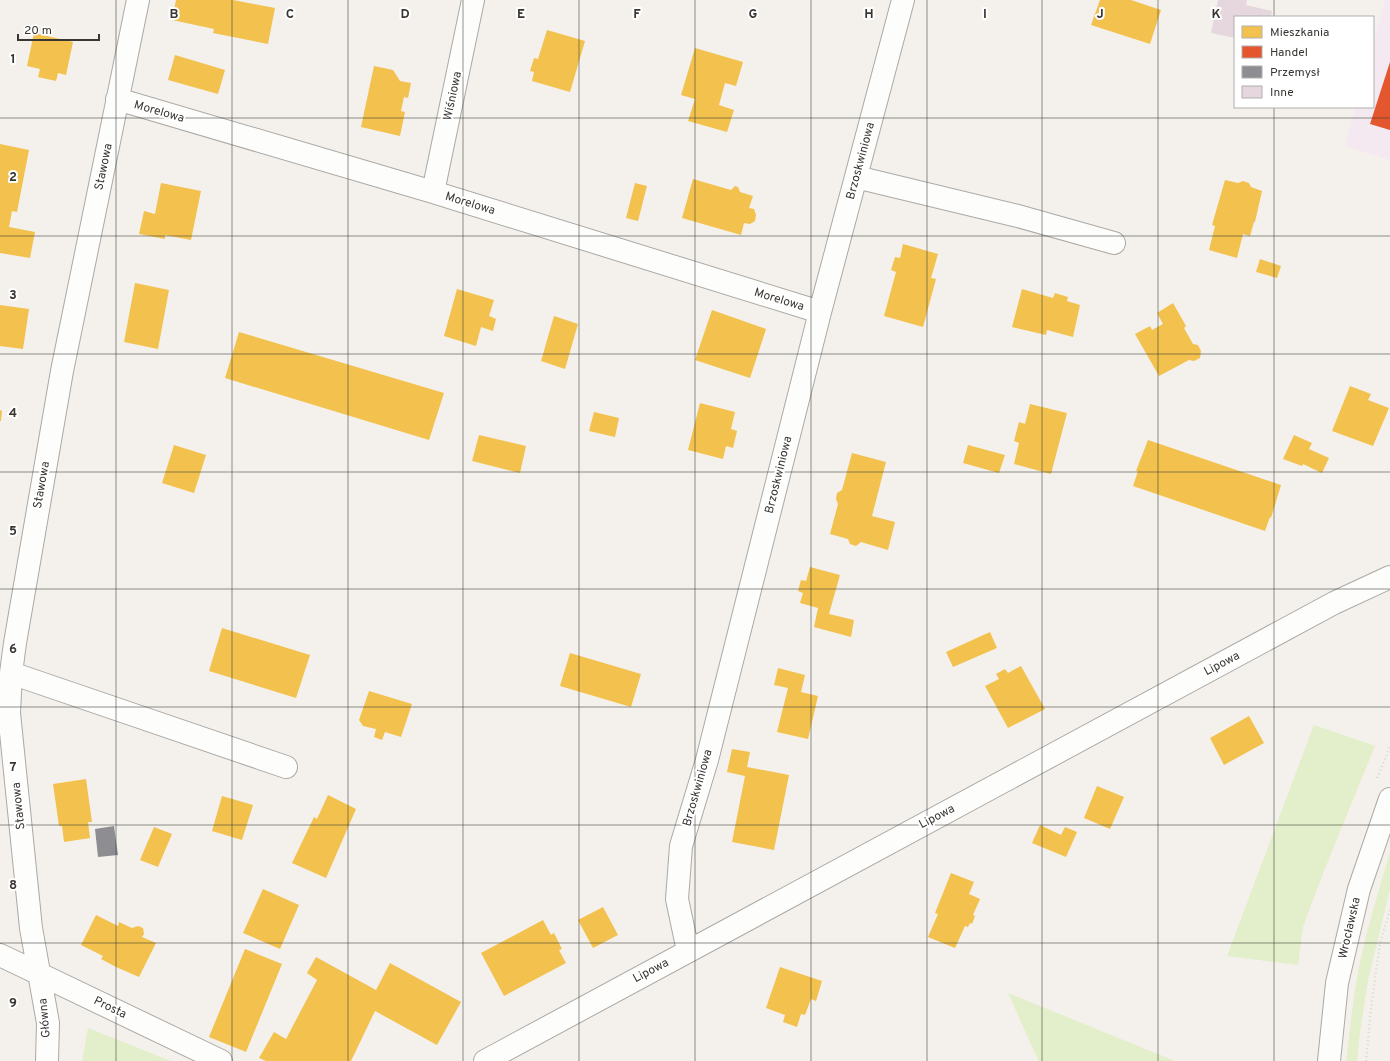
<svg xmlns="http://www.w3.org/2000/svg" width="1390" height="1061" font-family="Overpass,sans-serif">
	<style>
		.commercial { fill: #f4e9f0 }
		.green { fill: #e3eeca }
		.homes { fill: #f2c14e }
		.shops { fill: #e4572e }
		.industry { fill: #8d8d92 }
		.building { fill: #e5d7dd }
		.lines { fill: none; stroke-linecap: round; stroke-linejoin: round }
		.minor-casing { stroke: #aba9a5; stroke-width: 24 }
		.major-casing { stroke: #aba9a5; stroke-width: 24 }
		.path { stroke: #d8d8d6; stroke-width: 2.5; stroke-dasharray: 1 3; stroke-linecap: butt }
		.minor { stroke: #fdfdfc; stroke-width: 22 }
		.major { stroke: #fdfdfc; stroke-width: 22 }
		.grid { fill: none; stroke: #393632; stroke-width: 1; stroke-opacity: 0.55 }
		.labels { text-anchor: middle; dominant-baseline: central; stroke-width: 4; stroke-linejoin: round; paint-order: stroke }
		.street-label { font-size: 12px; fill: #393632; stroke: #fff }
		.grid-label { font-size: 13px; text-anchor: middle; font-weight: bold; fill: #393632; stroke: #fff; stroke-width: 4; stroke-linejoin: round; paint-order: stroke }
	</style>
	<rect width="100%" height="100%" fill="#f4f1ec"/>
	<path class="commercial" d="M 1385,0 L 1390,0 L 1390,160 L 1345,146 L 1355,107 L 1373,107 L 1373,44 Z"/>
	<path class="green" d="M 1314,725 L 1375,746 L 1324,871 L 1303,927 L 1298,965 L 1227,956 Z
		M 1390,852 L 1390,889 L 1368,981 L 1360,1032 L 1357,1061 L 1346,1061 C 1350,1030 1353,998 1359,967 C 1367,928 1379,890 1390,852 Z
		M 1008,993 L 1175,1061 L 1039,1061 L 1038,1060 Z
		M 88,1028 L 171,1061 L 82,1061 Z"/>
	<path class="homes" d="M 176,0 L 233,0 L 275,8 L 268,44 L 213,33 L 214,29 L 172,20 Z
		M 1100,0 L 1131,0 L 1161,10 L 1150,44 L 1091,25 Z
		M 547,30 L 585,41 L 570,92 L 532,81 L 534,72 L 530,71 L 534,58 L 538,59 Z
		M 34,33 L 73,42 L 66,75 L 58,73 L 56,81 L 38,77 L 40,69 L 27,66 Z
		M 695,48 L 743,62 L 736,86 L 725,83 L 719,105 L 734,110 L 727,132 L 688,121 L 695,99 L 681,95 Z
		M 175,55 L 225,70 L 218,94 L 168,80 Z
		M 374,66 L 393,70 L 400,81 L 411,83 L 408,98 L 404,97 L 401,111 L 405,112 L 400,136 L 361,127 Z
		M 0,144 L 29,150 L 17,212 L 12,211 L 9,227 L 35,232 L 30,258 L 0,253 Z
		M 693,179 L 731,190 L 735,186 L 738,187 L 740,192 L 753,196 L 749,208 L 754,209 L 756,215 L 755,221 L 750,224 L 744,223 L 741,235 L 682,218 Z
		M 1225,180 L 1238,183 L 1243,181 L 1249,183 L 1251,187 L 1262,191 L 1255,222 L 1254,222 L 1250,236 L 1243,234 L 1237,258 L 1209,250 L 1215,226 L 1212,225 Z
		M 161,183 L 201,191 L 191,240 L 165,235 L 165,239 L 139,234 L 144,211 L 155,214 Z
		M 635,183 L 647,186 L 638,221 L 626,218 Z
		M 903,244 L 938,254 L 931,278 L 936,279 L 923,327 L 884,316 L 896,272 L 891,270 L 895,257 L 900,258 Z
		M 1260,259 L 1281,266 L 1277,278 L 1256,272 Z
		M 135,283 L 169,290 L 158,349 L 124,342 Z
		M 457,289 L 494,300 L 489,316 L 496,319 L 493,331 L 481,327 L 476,346 L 444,336 Z
		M 1022,289 L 1053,298 L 1055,293 L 1068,297 L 1067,301 L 1080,305 L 1073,337 L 1047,330 L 1046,335 L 1012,327 Z
		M 1173,303 L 1186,326 L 1184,328 L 1193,344 L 1198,345 L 1201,351 L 1200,358 L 1194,361 L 1189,360 L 1159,376 L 1135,334 L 1150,326 L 1152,330 L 1163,324 L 1157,313 Z
		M 0,305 L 29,309 L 23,349 L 0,346 Z
		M 712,310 L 766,329 L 750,378 L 695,360 Z
		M 554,316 L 578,324 L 565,369 L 541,361 Z
		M 239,332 L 444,393 L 429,440 L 225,378 Z
		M 1350,386 L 1371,394 L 1368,400 L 1389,408 L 1373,446 L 1332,431 Z
		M 700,403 L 735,412 L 731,429 L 737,431 L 733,448 L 726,446 L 723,459 L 688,450 Z
		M 1030,404 L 1067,413 L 1051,474 L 1014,464 L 1019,443 L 1014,441 L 1019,422 L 1025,424 Z
		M 0,410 L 2,411 L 1,421 L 0,421 Z
		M 594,412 L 619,418 L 615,437 L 589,431 Z
		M 479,435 L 526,446 L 520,473 L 472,461 Z
		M 1294,435 L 1312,443 L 1309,449 L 1329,458 L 1322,473 L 1303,464 L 1302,466 L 1283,459 Z
		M 1148,440 L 1281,485 L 1271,518 L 1270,517 L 1265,531 L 1133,486 L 1138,471 L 1136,471 Z
		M 174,445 L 206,455 L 194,493 L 162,483 Z
		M 968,445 L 1005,455 L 999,473 L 963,463 Z
		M 852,453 L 886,462 L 872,516 L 895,522 L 888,550 L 861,542 L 856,546 L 850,544 L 848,539 L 830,534 L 838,504 L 836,499 L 837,493 L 842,490 Z
		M 810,567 L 840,575 L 829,614 L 854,620 L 851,637 L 814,627 L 818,608 L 800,603 L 803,593 L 798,591 L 801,580 L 806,581 Z
		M 222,628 L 310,655 L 296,698 L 209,671 Z
		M 990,632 L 997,648 L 953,667 L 946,652 Z
		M 570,653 L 641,674 L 631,707 L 560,686 Z
		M 1021,666 L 1045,709 L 1008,728 L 985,686 L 999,679 L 996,674 L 1005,669 L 1008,673 Z
		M 778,668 L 805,675 L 801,692 L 818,696 L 808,739 L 777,732 L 788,688 L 774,685 Z
		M 369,691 L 412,704 L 401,737 L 385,732 L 382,740 L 374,737 L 376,729 L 363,726 L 359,720 Z
		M 1249,716 L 1264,743 L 1224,765 L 1210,738 Z
		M 732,749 L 750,752 L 747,767 L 789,775 L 774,850 L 732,842 L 745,776 L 727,772 Z
		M 86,779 L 92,822 L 88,822 L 90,838 L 64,842 L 62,826 L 59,826 L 53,784 Z
		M 1097,786 L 1124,797 L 1110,829 L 1084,818 Z
		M 328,795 L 356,809 L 326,878 L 292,863 L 314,817 L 317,819 Z
		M 222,796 L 253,805 L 242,840 L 212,831 Z
		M 1040,825 L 1061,835 L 1065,827 L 1077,832 L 1066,857 L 1032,843 Z
		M 154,827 L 172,834 L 158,867 L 140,860 Z
		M 951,873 L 974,882 L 969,894 L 980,899 L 973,915 L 975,916 L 972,924 L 970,923 L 968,927 L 965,926 L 955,948 L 928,937 L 938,914 L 935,913 Z
		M 263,889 L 299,905 L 280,949 L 243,933 Z
		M 603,907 L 618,935 L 593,948 L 578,920 Z
		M 96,915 L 118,926 L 119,922 L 132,928 L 138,926 L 143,928 L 144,934 L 142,937 L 156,943 L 139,977 L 116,967 L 101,959 L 103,956 L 81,945 Z
		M 543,920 L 551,935 L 554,933 L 562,949 L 559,950 L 566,963 L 504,996 L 481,953 Z
		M 245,949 L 282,964 L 246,1052 L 209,1037 Z
		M 316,957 L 376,990 L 390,963 L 461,1002 L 437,1045 L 375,1011 L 351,1061 L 266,1061 L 259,1058 L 274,1032 L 286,1039 L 317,980 L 307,973 Z
		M 780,967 L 822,981 L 816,1001 L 811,999 L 805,1015 L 801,1014 L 797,1027 L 783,1022 L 785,1015 L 766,1008 Z"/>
	<path class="shops" d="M 1390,62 L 1390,130 L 1370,124 Z"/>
	<path class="industry" d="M 114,826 L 118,855 L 98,857 L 95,829 Z"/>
	<path class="building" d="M 1218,0 L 1247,0 L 1246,5 L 1272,11 L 1271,17 L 1235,17 L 1235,38 L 1211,33 Z"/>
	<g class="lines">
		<defs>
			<path id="minor" d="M 117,99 L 433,192 L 820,312
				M 856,177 L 1018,216 L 1114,243
				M 433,192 L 473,0
				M 11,673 L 286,767
				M 688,951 L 677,899 L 681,846 L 707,760 L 820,312 L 903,0
				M 0,955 L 221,1061
				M 47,1061 L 48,1023 L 31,928 L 9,713 L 11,673 L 15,643 L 62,371 L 138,0
				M 485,1061 L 1334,603 L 1390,577"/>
			<path id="major" d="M 1329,1061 L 1337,983 L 1359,889 L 1390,799"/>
		</defs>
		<use href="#minor" class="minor-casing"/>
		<use href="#major" class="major-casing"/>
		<path class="path" d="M 1377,778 L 1390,747
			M 1366,1061 L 1372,1000 L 1380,943 L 1390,910"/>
		<use href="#minor" class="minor"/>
		<use href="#major" class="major"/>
	</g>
	<path class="grid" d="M 116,0 L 116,1061M 232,0 L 232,1061M 348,0 L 348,1061M 463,0 L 463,1061M 579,0 L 579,1061M 695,0 L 695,1061M 811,0 L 811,1061M 927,0 L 927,1061M 1042,0 L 1042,1061M 1158,0 L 1158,1061M 1274,0 L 1274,17M 1274,107 L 1274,1061M 0,118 L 1390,118M 0,236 L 1390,236M 0,354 L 1390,354M 0,472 L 1390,472M 0,589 L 1390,589M 0,707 L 1390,707M 0,825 L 1390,825M 0,943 L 1390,943"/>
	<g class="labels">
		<g class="street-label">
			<text transform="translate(453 96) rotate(-78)">Wiśniowa</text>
			<text transform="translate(159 112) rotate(16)">Morelowa</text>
			<text transform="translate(861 161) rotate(-75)">Brzoskwiniowa</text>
			<text transform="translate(104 167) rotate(-78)">Stawowa</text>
			<text transform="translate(470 204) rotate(17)">Morelowa</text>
			<text transform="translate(779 300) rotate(17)">Morelowa</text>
			<text transform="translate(779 475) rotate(-76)">Brzoskwiniowa</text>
			<text transform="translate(42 485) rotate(-80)">Stawowa</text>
			<text transform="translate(1222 664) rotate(-28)">Lipowa</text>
			<text transform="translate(698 788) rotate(-74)">Brzoskwiniowa</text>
			<text transform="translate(19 806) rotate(-96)">Stawowa</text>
			<text transform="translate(937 817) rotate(-28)">Lipowa</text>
			<text transform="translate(1350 928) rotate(-77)">Wrocławska</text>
			<text transform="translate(651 971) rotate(-28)">Lipowa</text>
			<text transform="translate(110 1008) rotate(26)">Prosta</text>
			<text transform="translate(45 1018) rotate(-95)">Główna</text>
		</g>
	</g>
	<g class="grid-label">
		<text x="174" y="18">B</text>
		<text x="290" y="18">C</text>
		<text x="405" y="18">D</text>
		<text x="521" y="18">E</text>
		<text x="637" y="18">F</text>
		<text x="753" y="18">G</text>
		<text x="869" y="18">H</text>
		<text x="985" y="18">I</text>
		<text x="1100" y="18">J</text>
		<text x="1216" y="18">K</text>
		<text x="13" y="63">1</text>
		<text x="13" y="181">2</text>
		<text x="13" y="299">3</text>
		<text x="13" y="417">4</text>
		<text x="13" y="535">5</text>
		<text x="13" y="653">6</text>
		<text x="13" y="771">7</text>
		<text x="13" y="889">8</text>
		<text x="13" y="1007">9</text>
	</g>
	<rect x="1234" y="16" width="140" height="92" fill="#ffffff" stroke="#b0afad"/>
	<rect x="1242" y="26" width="20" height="12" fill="#f2c14e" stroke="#b0afad"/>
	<text x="1270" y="36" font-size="12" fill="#393632">Mieszkania</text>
	<rect x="1242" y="46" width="20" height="12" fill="#e4572e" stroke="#b0afad"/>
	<text x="1270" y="56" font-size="12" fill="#393632">Handel</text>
	<rect x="1242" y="66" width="20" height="12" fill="#8d8d92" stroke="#b0afad"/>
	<text x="1270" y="76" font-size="12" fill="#393632">Przemysł</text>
	<rect x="1242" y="86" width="20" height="12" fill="#e5d7dd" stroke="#b0afad"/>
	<text x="1270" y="96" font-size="12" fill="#393632">Inne</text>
	<path d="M18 34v6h81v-6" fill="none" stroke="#393632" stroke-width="2"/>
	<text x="24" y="34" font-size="12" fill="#393632" stroke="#ffffff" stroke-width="3" paint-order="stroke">20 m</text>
</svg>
